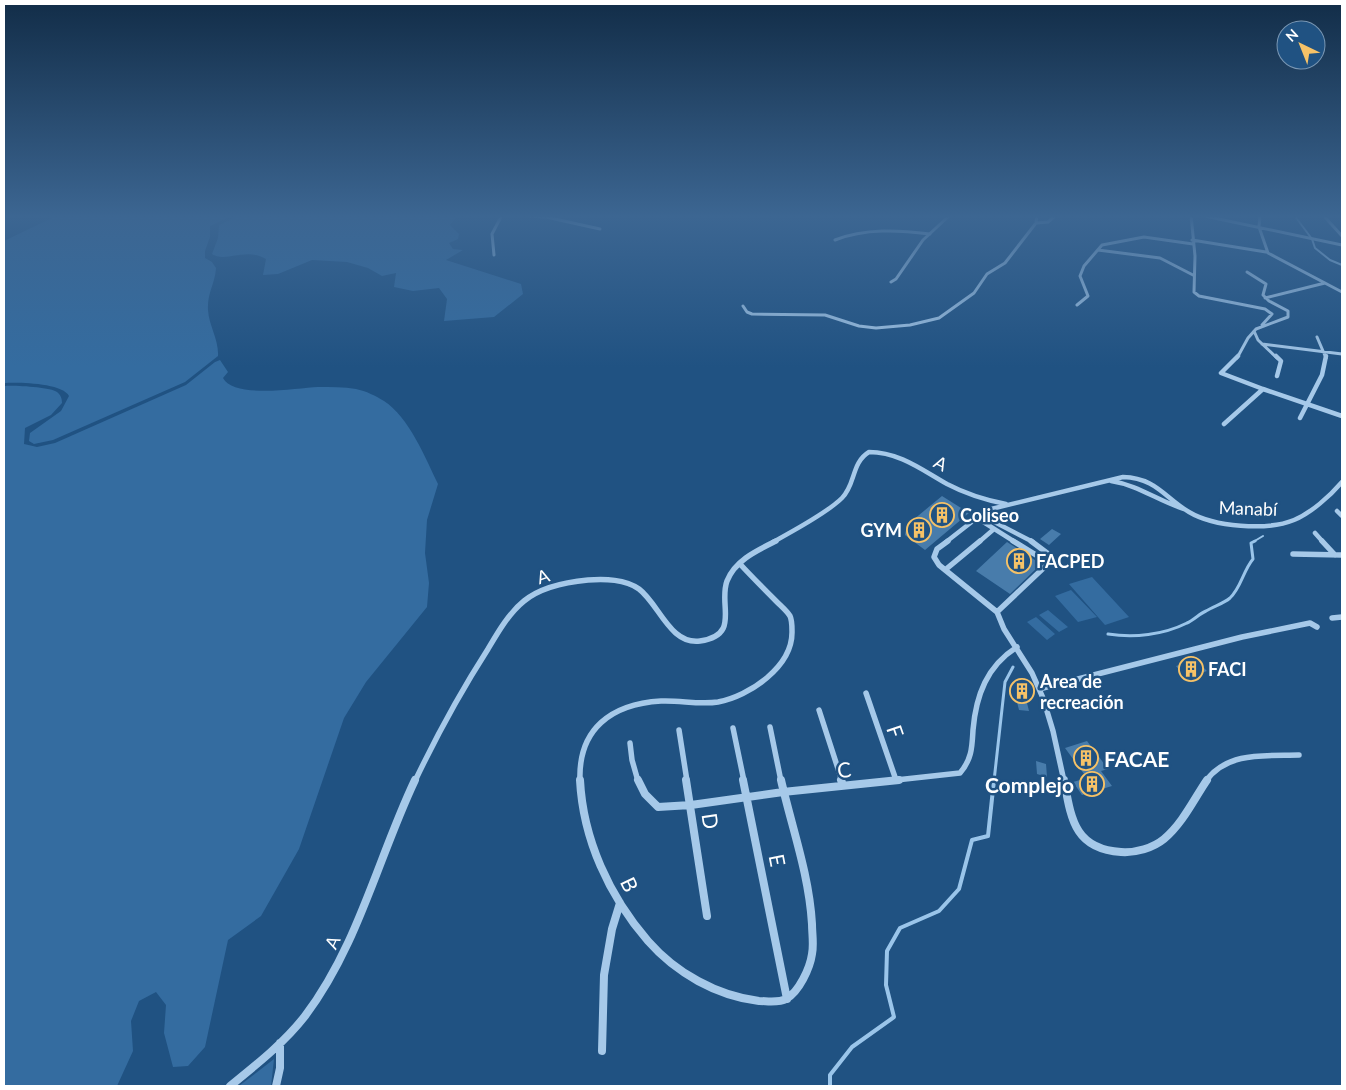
<svg xmlns="http://www.w3.org/2000/svg" width="1346" height="1090" font-family="Lato,sans-serif">
	<style>
		.green { fill: #346ca0 }
		.lines { fill: none; stroke-linecap: round; stroke-linejoin: round }
		.stream-far2 { stroke: #9ac5ea; stroke-width: 2 }
		.stream-far1 { stroke: #9ac5ea; stroke-width: 3 }
		.stream { stroke: #9ac5ea; stroke-width: 4 }
		.building { fill: #487cab }
		.street-far3 { stroke: #a6c9e9; stroke-width: 3 }
		.street-far2 { stroke: #a6c9e9; stroke-width: 4.5 }
		.street-far1 { stroke: #a6c9e9; stroke-width: 5.5 }
		.street { stroke: #a6c9e9; stroke-width: 8 }
		.labels { text-anchor: middle; dominant-baseline: central; stroke-width: 5; stroke-linejoin: round; paint-order: stroke }
		.street-label { font-size: 18px; fill: #fff; stroke: #205282 }
		.poi-label { font-size: 18px; font-weight: bold; fill: #fff; stroke: #205282; text-anchor: start }
		.near-street-label { font-size: 21px; fill: #fff; stroke: #205282 }
		.near-poi-label { font-size: 21px; font-weight: bold; fill: #fff; stroke: #205282; text-anchor: start }
	</style>
	<rect width="100%" height="100%" fill="#205282"/>
	<path class="green" d="M 58,215 L 234,215 L 210,226 L 210,237 L 205,251 L 205,258 L 212,262 L 216,268 C 215,284 207,293 208,310 C 209,326 219,340 218,356 L 185,382 L 53,440 L 34,444 L 29,441 L 30,433 L 61,411 L 69,396 C 63,383 18,382 4,383 L 4,241 Z
		M 240,215 L 458,215 L 450,225 L 459,234 L 458,239 L 449,243 L 453,249 L 463,250 L 446,260 L 521,284 L 523,294 L 494,317 L 444,321 L 447,299 L 439,288 L 413,291 L 394,287 L 396,273 L 382,276 L 368,268 L 347,262 L 312,260 L 278,274 L 263,275 L 266,259 C 247,247 225,263 212,254 L 218,238 L 219,225 Z
		M 220,360 L 228,372 L 223,378 C 234,399 297,388 318,387 C 330,387 344,387 356,389 C 366,391 376,396 384,401 C 409,417 426,459 438,484 L 427,520 L 425,553 L 429,583 L 427,607 L 366,682 L 344,718 L 299,849 L 261,916 L 228,940 L 205,1047 L 188,1066 L 173,1067 L 164,1033 L 166,1005 L 156,992 L 139,1001 L 131,1021 L 133,1051 L 117,1086 L 4,1086 L 4,386 C 13,385 50,387 57,392 C 61,395 62,399 62,403 L 51,415 L 25,428 L 24,444 L 37,447 L 55,443 L 186,385 L 215,362 Z
		M 1092,577 L 1129,617 L 1105,625 L 1069,584 Z
		M 1071,590 L 1097,617 L 1078,622 L 1055,596 Z
		M 1048,610 L 1068,627 L 1059,632 L 1039,615 Z
		M 1036,617 L 1055,634 L 1047,640 L 1027,622 Z
		M 274,1059 L 271,1086 L 239,1086 Z"/>
	<g class="lines">
		<path class="stream-far2" d="M 1294,215 L 1312,239 L 1315,248 L 1330,260 L 1342,265
			M 1253,542 L 1263,536"/>
		<path class="stream-far1" d="M 1108,634 C 1134,638 1163,635 1187,623 C 1194,620 1199,614 1206,611 C 1214,606 1223,604 1230,598 C 1241,588 1243,571 1253,559 L 1251,543 L 1255,541
			M 994,781 L 1005,682 L 1013,667"/>
		<path class="stream" d="M 830,1086 L 830,1075 L 852,1047 L 894,1017 L 886,985 L 887,951 L 900,928 L 939,911 L 959,889 L 972,840 L 988,836 L 994,780"/>
	</g>
	<path class="building" d="M 942,496 L 969,513 L 925,550 L 905,535 L 907,525 Z
		M 1052,529 L 1061,534 L 1049,545 L 1040,539 Z
		M 1007,542 L 1041,564 L 1010,594 L 976,571 Z
		M 1196,660 L 1207,671 L 1186,678 L 1176,666 Z
		M 1012,682 L 1027,683 L 1032,699 L 1026,699 L 1029,711 L 1019,710 Z
		M 1087,741 L 1108,769 L 1101,771 L 1112,786 L 1082,795 L 1073,782 L 1087,778 L 1065,748 Z
		M 1036,761 L 1046,764 L 1047,777 L 1037,774 Z"/>
	<g class="lines">
		<path class="street-far3" d="M 507,215 L 546,217 L 600,229
			M 1191,215 L 1195,256 L 1194,292 L 1199,296 L 1265,309 L 1272,314 L 1262,325
			M 1200,215 L 1342,245
			M 1260,215 L 1259,227 L 1268,253 L 1342,292
			M 1323,215 L 1342,236
			M 1036,223 L 1048,222 L 1056,215
			M 835,240 C 865,228 899,230 930,234
			M 1192,240 L 1266,252
			M 1098,250 L 1160,258 L 1193,275
			M 494,255 L 492,234 L 502,215
			M 891,282 L 896,279 L 923,240 L 950,215
			M 1265,298 L 1325,283
			M 1077,305 L 1088,296 L 1080,276 L 1084,266 L 1102,245 L 1144,237 L 1193,244
			M 743,306 L 747,312 L 752,314 L 825,315 L 859,326 L 876,328 L 910,325 L 939,318 L 974,293 L 987,274 L 1005,263 L 1036,223 L 1037,215
			M 1254,331 L 1258,340 L 1277,358
			M 1317,337 L 1326,358
			M 1262,344 L 1342,354
			M 1237,358 L 1248,338 L 1256,329 L 1288,317 L 1288,311 L 1269,301 L 1263,295 L 1266,284 L 1247,272"/>
		<path class="street-far2" d="M 1238,356 L 1221,373 L 1263,389
			M 1276,356 L 1281,361 L 1277,376
			M 1300,418 L 1322,375 L 1326,356
			M 1224,424 L 1263,389 L 1342,416
			M 1111,481 C 1138,485 1158,501 1184,509
			M 1337,511 L 1342,516
			M 981,515 L 1033,542
			M 977,518 L 1015,542
			M 1315,533 L 1323,542
			M 773,542 C 793,531 827,513 842,498 C 856,484 851,463 869,452 C 899,452 922,470 947,484 C 966,494 985,500 1006,504
			M 946,542 L 987,510 L 1123,477 C 1156,478 1164,497 1189,512 C 1214,527 1267,531 1294,520 C 1311,513 1330,496 1342,482
			M 979,542 L 994,529"/>
		<path class="street-far1" d="M 948,541 L 937,549 L 934,557 L 939,565 L 997,612 L 1004,629 L 1032,673 L 1043,698 L 1053,731 L 1064,781
			M 1013,541 L 1049,563
			M 1322,541 L 1335,555
			M 1293,554 L 1342,555
			M 945,570 L 980,541
			M 997,612 L 1052,560 L 1047,553 L 1031,541
			M 1332,618 L 1342,617
			M 1039,689 L 1242,637 L 1310,623 L 1317,627
			M 866,693 L 896,780
			M 819,710 L 842,781
			M 770,727 L 781,781
			M 733,728 L 744,781
			M 679,730 L 687,781
			M 630,743 L 632,760 L 638,781
			M 415,781 C 437,735 461,691 488,649 C 498,632 509,613 524,601 C 541,587 567,582 588,580 C 605,579 625,579 639,589 C 659,604 670,645 700,641 C 741,635 718,605 727,581 C 735,560 758,550 776,541
			M 580,781 C 578,729 611,704 661,701 C 680,700 699,705 718,702 C 749,696 793,667 792,631 C 792,627 792,620 790,616 C 787,611 781,606 777,602 C 765,590 752,577 740,564
			M 887,781 L 960,773 C 972,759 972,747 973,730 C 976,695 987,666 1017,647
			M 1206,781 C 1227,751 1267,756 1299,755"/>
		<path class="street" d="M 580,780 C 583,839 609,896 648,941 C 676,973 717,996 759,1001 C 767,1001 779,1003 786,999 C 799,992 810,968 812,954 C 814,944 812,934 812,924 C 809,874 792,828 781,780
			M 638,780 L 645,794 L 658,807 L 691,805 L 783,792 L 899,780
			M 686,780 L 707,916
			M 743,780 L 787,999
			M 841,780 L 843,785
			M 1064,780 C 1071,818 1074,849 1121,852 C 1136,853 1153,848 1164,839 C 1183,823 1194,799 1207,780
			M 602,1051 L 604,975 L 612,929 L 620,903
			M 230,1086 C 256,1065 284,1043 305,1016 C 358,946 378,858 415,780
			M 276,1086 L 280,1068 L 280,1043"/>
	</g>
	<linearGradient id="sky" x2="0" y2="1"><stop stop-color="#122d48"/><stop offset="0.59" stop-color="#3c6692"/><stop offset="1" stop-color="#3c6692" stop-opacity="0"/></linearGradient>
	<rect width="1346" height="367" fill="url(#sky)"/>
	<defs>
		<symbol id="building-ring" viewBox="-11 -11 22 22"><circle r="9.5" fill="#205282" stroke="#f6c267" stroke-width="1.5"/><path d="M-4-6H4V6H1V3H-1V6H-4ZM-2.5-4.3h1.7v1.8h-1.7ZM.8-4.3h1.7v1.8H.8ZM-2.5-1h1.7V.8h-1.7ZM.8-1h1.7V.8H.8Z" fill="#f6c267"/></symbol>
	</defs>
	<g fill-rule="evenodd">
		<use href="#building-ring" x="928" y="501" width="28" height="28"/>
		<use href="#building-ring" x="905" y="516" width="28" height="28"/>
		<use href="#building-ring" x="1005" y="547" width="28" height="28"/>
		<use href="#building-ring" x="1177" y="655" width="28" height="28"/>
		<use href="#building-ring" x="1008" y="677" width="28" height="28"/>
		<use href="#building-ring" x="1072" y="744" width="28" height="28"/>
		<use href="#building-ring" x="1078" y="770" width="28" height="28"/>
	</g>
	<g class="labels">
		<g class="street-label">
			<text transform="translate(941 463) rotate(28)">A</text>
			<text transform="translate(1248 508) rotate(2)">Manabí</text>
			<text transform="translate(543 576) rotate(-18)">A</text>
			<text transform="translate(332 942) rotate(-65)">A</text>
		</g>
		<g class="poi-label">
			<text x="960" y="515">Coliseo</text>
			<text x="902" y="530" text-anchor="end">GYM</text>
			<text x="1036" y="561">FACPED</text>
			<text x="1208" y="669">FACI</text>
			<text x="1040" y="681">Area de<tspan x="1040" dy="21">recreación</tspan></text>
		</g>
		<g class="near-street-label">
			<text transform="translate(896 731) rotate(71)">F</text>
			<text transform="translate(844 769) rotate(-6)">C</text>
			<text transform="translate(711 821) rotate(82)">D</text>
			<text transform="translate(778 860) rotate(79)">E</text>
			<text transform="translate(630 884) rotate(64)">B</text>
		</g>
		<g class="near-poi-label">
			<text x="1104" y="758">FACAE</text>
			<text x="1074" y="784" text-anchor="end">Complejo</text>
		</g>
	</g>
	<rect width="1346" height="1090" fill="none" stroke="#ffffff" stroke-width="10"/>
	<g transform="translate(1301 45) rotate(317)"><circle r="24" fill="#205282" stroke="#7997b4"/>
	<path d="M0-4L9 19L0 12L-9 19Z" fill="#f6c267"/>
	<text y="-8" font-size="14" font-weight="bold" text-anchor="middle" fill="#ffffff">N</text>
	</g>
</svg>
